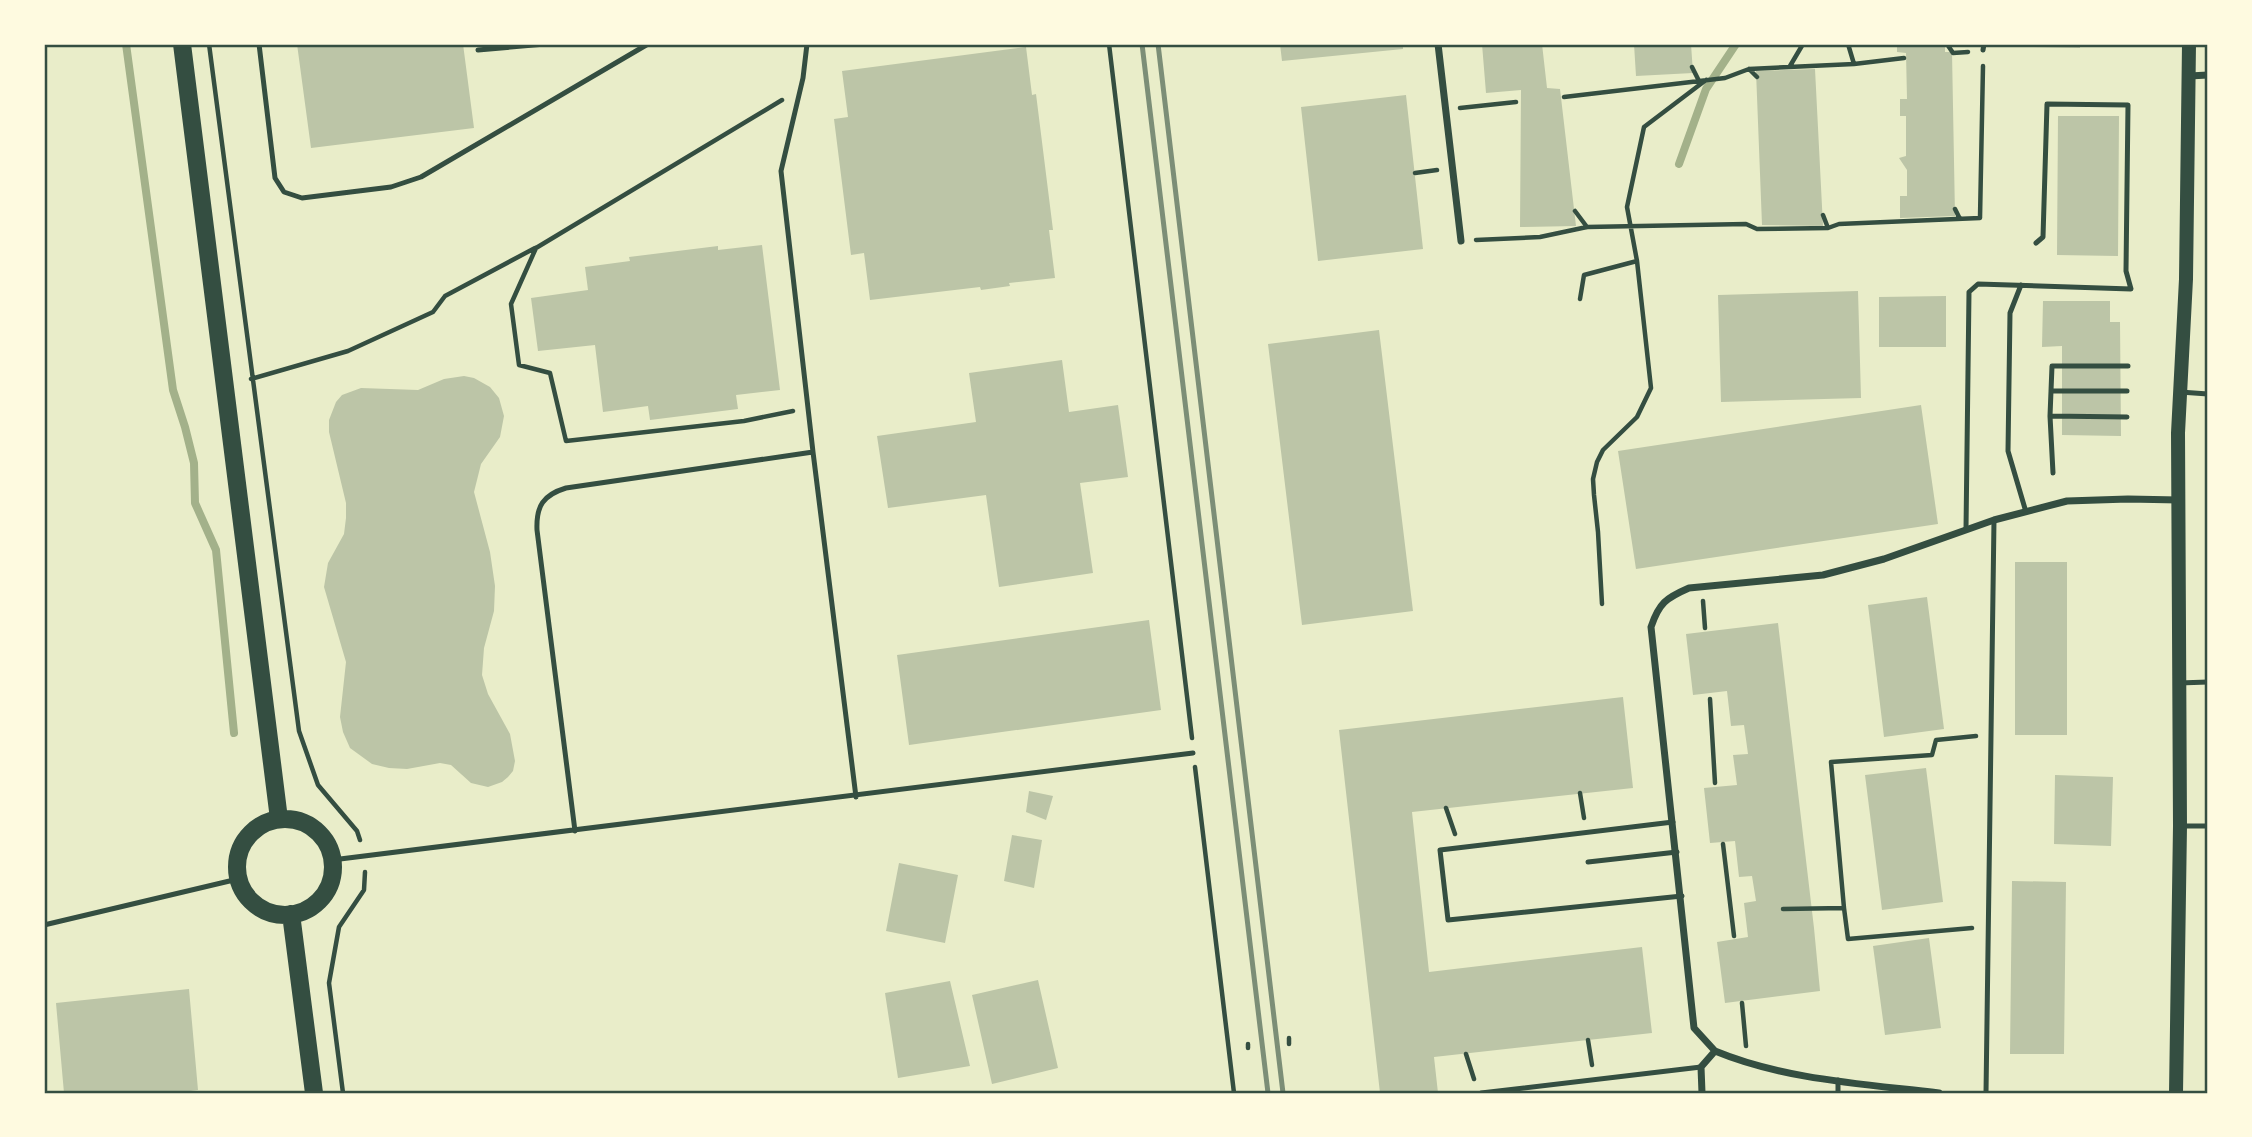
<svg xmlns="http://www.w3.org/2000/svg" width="2252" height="1137" font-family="Arial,sans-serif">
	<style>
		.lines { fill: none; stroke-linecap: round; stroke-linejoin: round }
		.stream { stroke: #a3b18a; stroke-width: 8 }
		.building { fill: #bcc5a7 }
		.path { stroke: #344e41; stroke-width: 4.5 }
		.service { stroke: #344e41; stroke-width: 5 }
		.minor { stroke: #344e41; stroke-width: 7 }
		.secondary { stroke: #344e41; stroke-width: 14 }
		.primary { stroke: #344e41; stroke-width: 18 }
		.rail { stroke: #7c8e77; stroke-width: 5 }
		.neatline { fill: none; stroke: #344e41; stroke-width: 2.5 }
	</style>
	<rect width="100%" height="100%" fill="#e9edc9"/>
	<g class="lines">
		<path class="stream" d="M 126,44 L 173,390 L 185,427 L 194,463 L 195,503 L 216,550 L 234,733
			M 1679,164 L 1706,89 L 1736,44"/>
	</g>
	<path class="building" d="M 297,44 L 463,44 L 474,128 L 311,148 Z
		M 1280,44 L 1403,44 L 1403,49 L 1282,61 Z
		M 1482,44 L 1542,44 L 1547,88 L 1560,89 L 1576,226 L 1520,227 L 1521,90 L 1486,93 Z
		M 1634,44 L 1691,44 L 1693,73 L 1636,76 Z
		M 1897,44 L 1945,44 L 1945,52 L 1952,52 L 1955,216 L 1900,218 L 1900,196 L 1907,196 L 1907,170 L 1899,158 L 1906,156 L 1906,116 L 1900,116 L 1900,99 L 1907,99 L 1906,53 L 1897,52 Z
		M 2034,44 L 2080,44 L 2080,48 L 2033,47 Z
		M 1026,47 L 1032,95 L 1036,94 L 1053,230 L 1049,230 L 1055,278 L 1009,283 L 1010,286 L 981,290 L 980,287 L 870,300 L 864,253 L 851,255 L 834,119 L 848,117 L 842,71 Z
		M 1815,69 L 1823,226 L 1762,225 L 1756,71 Z
		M 1406,95 L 1423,249 L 1318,261 L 1301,107 Z
		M 2058,116 L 2119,116 L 2118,256 L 2057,255 Z
		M 762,245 L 780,390 L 736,395 L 738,409 L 650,420 L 648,406 L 603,412 L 595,345 L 538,351 L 531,298 L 588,290 L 585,267 L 630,261 L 629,257 L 718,246 L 718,250 Z
		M 1858,291 L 1861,398 L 1721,402 L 1718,295 Z
		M 1946,296 L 1946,347 L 1879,347 L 1879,297 Z
		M 2043,301 L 2110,301 L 2110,322 L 2120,322 L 2121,436 L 2062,435 L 2062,346 L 2042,347 Z
		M 1379,330 L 1413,611 L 1302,625 L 1268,344 Z
		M 1062,360 L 1069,412 L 1118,405 L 1128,477 L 1080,483 L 1093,573 L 999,587 L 986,495 L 888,508 L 877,436 L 976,422 L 969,373 Z
		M 464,376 L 474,378 L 490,387 L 499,398 L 504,416 L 500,437 L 481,464 L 474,492 L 490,552 L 495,586 L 494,611 L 484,648 L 482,675 L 488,694 L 510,734 L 515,761 L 513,771 L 508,777 L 502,782 L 488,787 L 471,783 L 451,765 L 440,763 L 407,769 L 389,768 L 372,764 L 350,748 L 343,732 L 340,717 L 346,662 L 324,587 L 328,563 L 344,534 L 346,518 L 346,503 L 329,432 L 329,420 L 336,402 L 342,395 L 361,388 L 418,390 L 444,379 Z
		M 1921,405 L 1938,524 L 1636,569 L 1618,451 Z
		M 2015,562 L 2067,562 L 2067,735 L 2015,735 Z
		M 1927,597 L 1944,729 L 1884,737 L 1868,605 Z
		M 1149,620 L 1161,710 L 909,745 L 897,655 Z
		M 1778,623 L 1814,928 L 1820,991 L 1725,1003 L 1717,942 L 1748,937 L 1744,903 L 1756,901 L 1752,876 L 1739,877 L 1735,841 L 1710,843 L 1704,788 L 1737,785 L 1733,755 L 1748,754 L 1744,725 L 1731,726 L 1727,691 L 1693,695 L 1686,634 Z
		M 1623,697 L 1633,788 L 1412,812 L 1429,972 L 1642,947 L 1652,1033 L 1434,1057 L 1438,1093 L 1380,1093 L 1339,730 Z
		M 1926,768 L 1943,902 L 1882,910 L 1865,775 Z
		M 2055,775 L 2113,777 L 2111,846 L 2054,844 Z
		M 1029,791 L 1053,796 L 1046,820 L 1026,812 Z
		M 1012,835 L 1042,840 L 1034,888 L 1004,881 Z
		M 899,863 L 958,875 L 945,943 L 886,931 Z
		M 2012,881 L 2066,882 L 2064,1054 L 2010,1054 Z
		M 1929,938 L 1941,1028 L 1885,1035 L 1873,946 Z
		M 1038,980 L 1058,1068 L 992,1084 L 972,995 Z
		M 950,981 L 970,1066 L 898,1078 L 885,993 Z
		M 189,989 L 198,1090 L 173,1093 L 64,1093 L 56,1003 Z"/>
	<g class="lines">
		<path class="path" d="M 209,44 L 299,731 L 318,785 L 357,831 L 360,840
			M 1109,44 L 1192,738
			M 1848,44 L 1854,64
			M 1947,44 L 1953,53 L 1968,52
			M 1790,66 L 1803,44
			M 1692,67 L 1699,81
			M 1749,69 L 1757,77
			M 1564,97 L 1725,78 L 1749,69 L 1854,64 L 1904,58
			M 782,100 L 536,248 L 511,304 L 519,365 L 550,373 L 566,441 L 744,421 L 793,411
			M 1460,108 L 1516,102
			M 1415,173 L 1437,170
			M 1955,209 L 1960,219
			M 1575,211 L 1587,227
			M 1823,215 L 1828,228
			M 1476,240 L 1540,237 L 1587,227 L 1746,224 L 1757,229 L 1828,228 L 1839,224 L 1980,218 L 1983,66
			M 1580,299 L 1584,275 L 1637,261
			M 251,379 L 348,351 L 433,312 L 445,296 L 535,248
			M 1703,601 L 1705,628
			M 1602,604 L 1598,532 L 1594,495 L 1593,479 L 1597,462 L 1603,450 L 1637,417 L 1651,388 L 1637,261 L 1627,207 L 1644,127 L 1706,80
			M 1710,699 L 1715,783
			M 1195,767 L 1234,1093
			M 1580,793 L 1584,818
			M 1446,808 L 1455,834
			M 1723,844 L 1734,936
			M 1844,908 L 1848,939 L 1972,928
			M 1783,909 L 1844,908 L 1831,762 L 1932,755 L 1936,740 L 1976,736
			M 1742,1003 L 1746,1046
			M 1289,1038 L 1289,1044
			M 1588,1040 L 1592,1065
			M 1248,1044 L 1248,1048
			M 1466,1054 L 1474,1079
			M 343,1093 L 329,983 L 339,927 L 364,890 L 365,872"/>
		<path class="service" d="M 259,44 L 275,178 L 284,192 L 302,198 L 391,187 L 421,177 L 648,44
			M 807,44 L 803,78 L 781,171 L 813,452
			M 478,50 L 545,44
			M 1983,50 L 1984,44
			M 2021,285 L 2010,313 L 2008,451 L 2026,512
			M 2051,391 L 2052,366 L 2128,366
			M 2180,392 L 2208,394
			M 2050,416 L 2051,391 L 2127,391
			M 2053,473 L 2050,416 L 2127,417
			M 1966,529 L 1969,292 L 1978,284 L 2131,289 L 2126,271 L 2128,105 L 2047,104 L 2043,237 L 2036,243
			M 2179,683 L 2208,682
			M 1673,822 L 1440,850 L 1448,920 L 1682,896
			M 2180,826 L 2208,826
			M 575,831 L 537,530 C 536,506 543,495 566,488 L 813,452 L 856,797
			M 332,860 L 1193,753
			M 1588,862 L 1677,852
			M 44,925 L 238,879
			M 1838,1080 L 1838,1093
			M 1481,1093 L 1701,1067
			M 1986,1093 L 1994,520"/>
		<path class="minor" d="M 1438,44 L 1461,241
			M 2189,76 L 2208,75
			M 1715,1051 L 1694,1028 L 1651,627 C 1659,603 1666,598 1689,588 L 1823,575 L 1884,559 L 1994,520 L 2067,501 L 2128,499 L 2179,500
			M 1702,1093 L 1701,1067 L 1715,1051 C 1785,1080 1865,1084 1939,1093"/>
		<path class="secondary" d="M 2176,1093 L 2180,826 L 2178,433 L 2186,279 L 2189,44"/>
		<path class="primary" d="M 182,44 L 279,819
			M237 867a48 48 0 1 1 96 0a48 48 0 1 1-96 0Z
			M 291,914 L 314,1093"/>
		<path class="rail" d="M 1142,44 L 1268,1093
			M 1158,44 L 1283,1093"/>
	</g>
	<rect width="2252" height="1137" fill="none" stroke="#fefae0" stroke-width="91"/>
	<rect x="46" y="46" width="2160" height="1046" class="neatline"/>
</svg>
